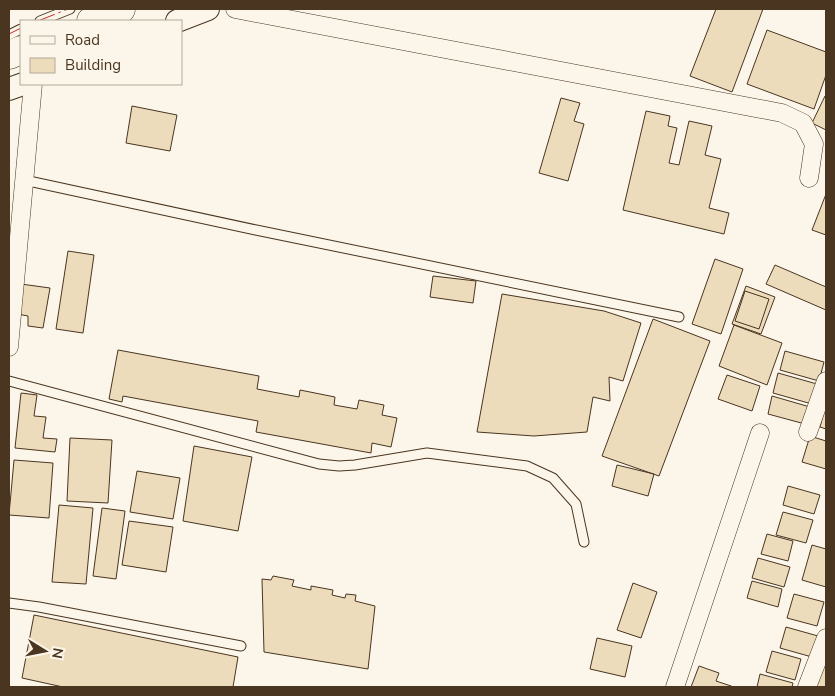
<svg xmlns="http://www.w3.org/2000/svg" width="835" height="696" font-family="'Nunito Sans',sans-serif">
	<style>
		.building { fill: #ecdcbc; stroke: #4a3520 }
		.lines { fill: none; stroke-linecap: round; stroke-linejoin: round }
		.service-casing { stroke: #4a3520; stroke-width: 11 }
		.minor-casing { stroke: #4a3520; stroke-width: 19 }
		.tertiary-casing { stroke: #4a3520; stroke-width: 24 }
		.primary-casing { stroke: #4a3520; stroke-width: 29 }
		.service { stroke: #fbf6e9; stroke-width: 9 }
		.minor { stroke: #fbf6e9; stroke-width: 18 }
		.tertiary { stroke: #fbf6e9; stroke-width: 22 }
		.primary { stroke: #fbf6e9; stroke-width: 28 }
		.power { stroke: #c62828; stroke-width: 1; stroke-dasharray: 18 4 2.5 4; stroke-linecap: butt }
	</style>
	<rect width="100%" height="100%" fill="#fbf6e9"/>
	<path class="building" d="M 716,9 L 763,9 L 732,92 L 690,76 Z
		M 767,30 L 826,52 L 826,75 L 814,109 L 747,84 Z
		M 825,96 L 826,96 L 826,130 L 812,123 Z
		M 561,98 L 580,103 L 574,121 L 584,124 L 568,181 L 539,173 Z
		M 132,106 L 177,115 L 170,151 L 126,143 Z
		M 646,111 L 670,116 L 668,126 L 677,128 L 669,163 L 679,165 L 689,121 L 712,126 L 705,155 L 721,159 L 709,208 L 729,213 L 724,234 L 623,210 Z
		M 826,194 L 826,235 L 812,230 Z
		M 68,251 L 94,255 L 83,333 L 56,329 Z
		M 715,259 L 743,269 L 721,334 L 692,324 Z
		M 775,265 L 826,287 L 826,310 L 766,284 Z
		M 433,276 L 476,281 L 473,303 L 430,297 Z
		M 21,284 L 50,288 L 43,328 L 28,326 L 28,316 L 17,314 Z
		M 746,286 L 775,297 L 761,334 L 732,324 Z
		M 745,291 L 769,299 L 759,329 L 735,321 Z
		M 502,294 L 604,311 L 641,323 L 623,381 L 609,377 L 610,401 L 593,397 L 587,432 L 534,436 L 477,432 Z
		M 653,319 L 710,341 L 659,476 L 602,456 Z
		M 734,325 L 782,343 L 767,385 L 719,366 Z
		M 118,350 L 259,376 L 257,389 L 299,397 L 300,390 L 335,397 L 334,405 L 357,409 L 359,400 L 384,405 L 382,415 L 397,418 L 391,447 L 372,443 L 371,453 L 256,432 L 258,421 L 123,396 L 122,402 L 109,399 Z
		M 785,351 L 824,362 L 819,381 L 780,370 Z
		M 778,373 L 817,384 L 812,404 L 773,393 Z
		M 727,375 L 760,386 L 752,411 L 718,399 Z
		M 21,393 L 37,395 L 34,416 L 46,417 L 43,438 L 57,439 L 55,452 L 15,448 Z
		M 772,396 L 810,407 L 805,424 L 768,414 Z
		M 826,404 L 826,429 L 820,427 Z
		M 810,436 L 826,441 L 826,469 L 802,462 Z
		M 70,438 L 112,440 L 108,503 L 67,501 Z
		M 194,446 L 252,457 L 238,531 L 183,521 Z
		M 14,460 L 53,463 L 49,518 L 9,515 Z
		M 617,465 L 654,474 L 648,496 L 612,486 Z
		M 137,471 L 180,478 L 173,519 L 130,512 Z
		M 788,486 L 820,495 L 814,514 L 783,505 Z
		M 59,505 L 93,508 L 86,584 L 52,582 Z
		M 102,508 L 125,511 L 116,579 L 93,576 Z
		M 783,512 L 813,520 L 806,543 L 776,535 Z
		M 129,521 L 173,527 L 166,572 L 122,565 Z
		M 767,534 L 793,541 L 788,561 L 761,554 Z
		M 812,545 L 826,549 L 826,587 L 802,580 Z
		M 758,558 L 790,567 L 784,587 L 752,578 Z
		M 273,576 L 294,580 L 292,586 L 311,590 L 311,586 L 333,590 L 332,595 L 345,598 L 346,594 L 356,595 L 355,601 L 375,606 L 368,669 L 264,652 L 262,579 L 271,580 Z
		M 752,581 L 782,589 L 778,607 L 747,598 Z
		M 633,583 L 657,592 L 641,638 L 617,630 Z
		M 794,594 L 824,602 L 817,626 L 787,618 Z
		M 34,615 L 238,657 L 233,687 L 63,687 L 22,678 Z
		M 786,627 L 818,636 L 812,657 L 780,648 Z
		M 597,638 L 632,646 L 625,677 L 590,669 Z
		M 826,644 L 826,687 L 814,687 Z
		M 772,651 L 801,659 L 795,680 L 766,672 Z
		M 699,666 L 719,673 L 716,681 L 734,687 L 691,687 Z
		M 760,674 L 793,683 L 792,687 L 757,687 Z"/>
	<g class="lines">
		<defs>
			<path id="service" d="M 40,21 L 70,9
				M 9,35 L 21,29
				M 24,180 L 256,230 L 679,317
				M 9,381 L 319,464 L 339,466 L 355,465 L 427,453 L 527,466 L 553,478 L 576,504 L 584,542
				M 9,603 L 39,607 L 241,646"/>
			<path id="minor" d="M 235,9 L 782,113 L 803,123 L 814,144 L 809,178
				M 9,347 L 33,84
				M 808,432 L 826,381
				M 675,687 L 760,433
				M 807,687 L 826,638"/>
			<path id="tertiary" d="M 177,21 L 208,9
				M 9,89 L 23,84"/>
			<path id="primary" d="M 91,21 L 121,9
				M 9,55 L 21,50"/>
		</defs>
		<use href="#service" class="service-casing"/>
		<use href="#minor" class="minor-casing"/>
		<use href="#tertiary" class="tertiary-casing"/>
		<use href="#primary" class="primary-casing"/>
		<use href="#service" class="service"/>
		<use href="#minor" class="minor"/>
		<use href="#tertiary" class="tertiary"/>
		<use href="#primary" class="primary"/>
		<path class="power" d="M 38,21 L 68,9
			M 9,34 L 21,28"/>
	</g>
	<rect width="835" height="696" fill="none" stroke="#4a3520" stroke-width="20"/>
	<rect x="20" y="20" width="162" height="65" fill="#fbf6e9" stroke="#b4a999"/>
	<rect x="30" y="36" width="25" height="8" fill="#fbf6e9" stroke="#b4a999"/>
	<text x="65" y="45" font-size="15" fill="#4a3520">Road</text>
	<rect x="30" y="58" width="25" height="15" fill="#ecdcbc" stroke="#b4a999"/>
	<text x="65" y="70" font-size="15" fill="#4a3520">Building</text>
	<g transform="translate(45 651) rotate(100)" stroke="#fbf6e9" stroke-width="4" paint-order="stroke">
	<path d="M0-4L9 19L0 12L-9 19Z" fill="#4a3520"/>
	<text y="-8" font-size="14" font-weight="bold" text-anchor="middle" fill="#4a3520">N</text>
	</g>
</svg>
